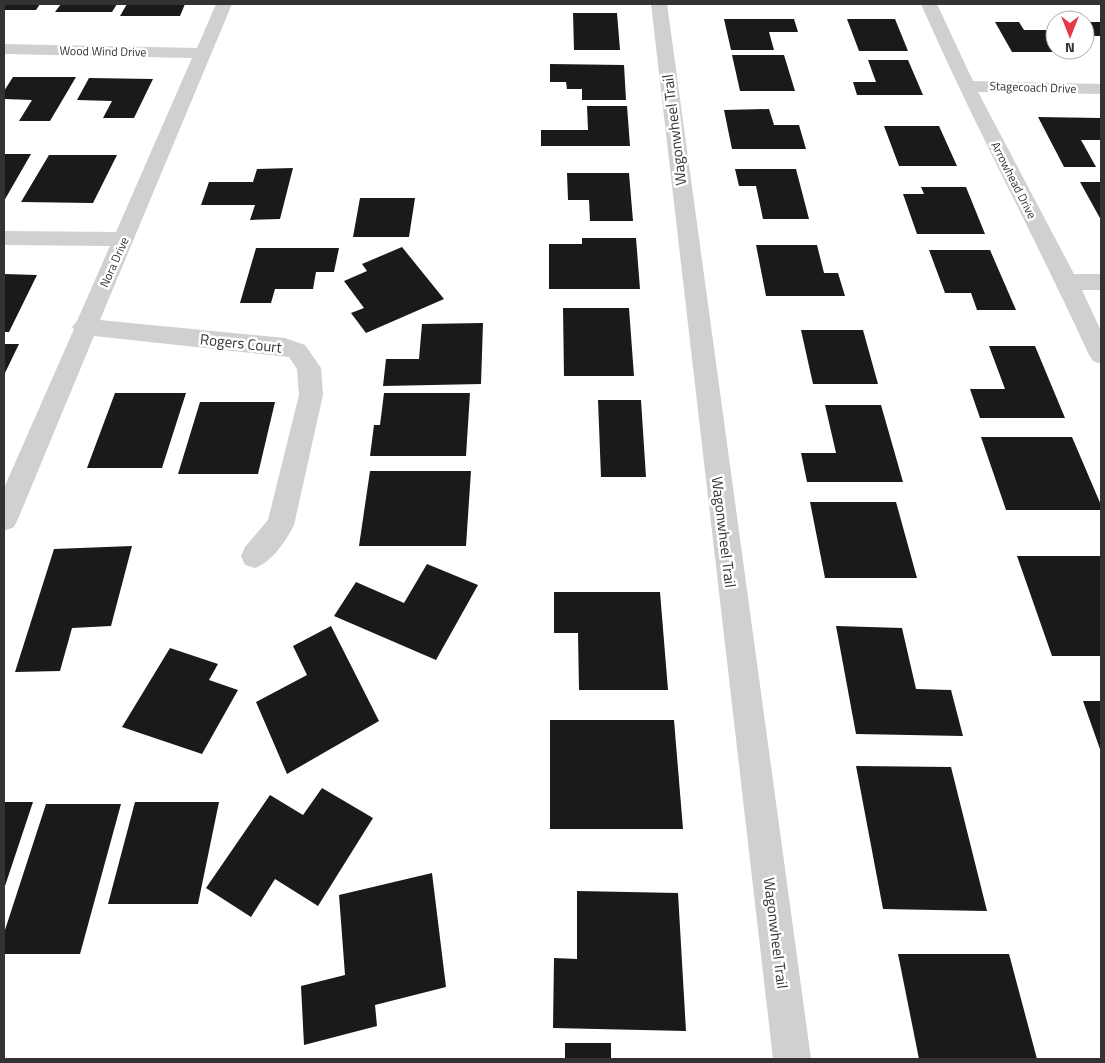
<svg xmlns="http://www.w3.org/2000/svg" width="1105" height="1063" viewBox="0 0 1105 1063" font-family="'Titillium Web',sans-serif">
<style>
.building{fill:#1a1a1a}
.lines{fill:none;stroke-linecap:round;stroke-linejoin:round}
.minor{fill:#d0d0d0;fill-rule:evenodd}
.labels{text-anchor:middle;dominant-baseline:central;stroke-width:5;stroke-linejoin:round;paint-order:stroke}
.far-street-label{font-size:12px;fill:#333;stroke:#fff}
.street-label{font-size:15px;fill:#333;stroke:#fff}
</style>
<rect width="100%" height="100%" fill="#fff"/>
<!-- building -->
<path class="building" d="M4,4H40L36,10H4Z
M61,4H117L112,12H55Z
M127,4H185L180,16H120Z
M573,13H617L620,50H574Z
M724,19H794L798,32H769L774,50H731Z
M847,19H895L908,51H859Z
M995,22H1019L1024,30H1055V50H1073L1074,52H1012Z
M1085,22H1101V36H1094Z
M732,55H784L795,91H740Z
M868,60H908L923,95H857L853,82H876Z
M550,64L624,65L626,100H582V89H567L566,82H550Z
M13,77H76L50,121H19L32,100L4,99V91Z
M89,78L153,79L134,118H103L112,101L77,100Z
M587,106H627L630,146H541V130H588Z
M769,109L774,125H799L806,149H732L724,110Z
M1038,117L1101,118V140H1081L1096,167H1064Z
M884,126H939L957,166H899Z
M4,154H31L4,201Z
M49,155H117L93,203L21,202Z
M293,168L280,219L250,220L255,205H201L209,182H253L257,169Z
M735,169H796L809,219H763L756,186H739Z
M567,173H629L633,221H590L589,200H568Z
M1080,182H1101V220Z
M921,187H966L985,234H917L903,194H924Z
M360,198H415L409,237H353Z
M582,238H636L640,289H549V244H582Z
M756,245H817L824,273H838L845,296H766Z
M402,247L444,299L366,333L351,313L364,308L344,281L367,271L362,264Z
M256,248H339L334,272H316L313,289H275L271,303H240Z
M929,250H990L1016,310H977L971,293H945Z
M4,274L37,275L9,332H4Z
M563,308H629L634,376H564Z
M483,323L481,384L383,386L386,359H419L422,324Z
M801,330H863L878,384H813Z
M4,344H19L4,375Z
M989,346H1035L1065,418H980L970,389H1005Z
M115,393H186L162,468H87Z
M384,393H470L466,456H370L374,425H380Z
M598,400H641L646,477H601Z
M200,402H275L258,474H178Z
M825,405H881L903,482H807L801,453H836Z
M981,437H1072L1101,505V510H1006Z
M370,471H471L466,546H359Z
M810,502H896L917,578H825Z
M132,546L111,626L72,628L60,671L15,672L54,549Z
M1017,556H1101V656H1052Z
M427,564L478,585L436,660L334,616L356,582L404,603Z
M554,592H660L668,690H579L578,633H554Z
M331,626L379,721L287,774L256,702L307,675L293,646Z
M836,626L902,628L916,689L951,690L963,736L856,734Z
M170,648L218,664L209,680L238,690L202,754L122,727Z
M1083,701H1101V752Z
M550,720H674L683,829H550Z
M856,766L951,767L987,911L883,909Z
M322,788L373,818L318,906L275,879L251,917L206,888L270,795L303,815Z
M4,802H33L4,889Z
M135,802H219L198,904H108Z
M46,804H121L80,954H4V933Z
M432,873L446,987L375,1005L377,1026L304,1045L301,986L345,975L339,895Z
M577,891L678,893L686,1031L553,1028L554,958L577,959Z
M898,954H1009L1037,1059H919Z
M565,1043H611V1059H565Z"/>
<g class="lines">
<!-- minor -->
<path class="minor" d="M216,4H232L100,320L285,338L305,345L317,362L321,368L323,395L294,525C286,541 272,562 255,568L245,565L241,556L245,547L268,520L299,395L297,369L289,357L94,336L18,519L14,527L4,531V488L74,329L72,327L77,321L110,246L4,245V231L116,232L192,58L4,54V44L197,48Z
M651,4H667L811,1059H773Z
M921,4H937L973,81L1101,84V94L978,92L1074,274H1101V290H1082L1101,331V364L1093,361L1089,355C1035,237 973,123 921,4Z"/>
</g>
<g class="labels">
<!-- far-street labels -->
<g class="far-street-label">
<text transform="translate(103 51) rotate(1)">Wood Wind Drive</text>
<text transform="translate(1033 87) rotate(2)">Stagecoach Drive</text>
<text transform="translate(1014 180) rotate(63)">Arrowhead Drive</text>
<text transform="translate(114 262) rotate(-66)">Nora Drive</text>
</g>
<!-- street labels -->
<g class="street-label">
<text transform="translate(674 130) rotate(-97)">Wagonwheel Trail</text>
<text transform="translate(241 343) rotate(6)">Rogers Court</text>
<text transform="translate(724 532) rotate(83)">Wagonwheel Trail</text>
<text transform="translate(776 933) rotate(83)">Wagonwheel Trail</text>
</g>
</g>
<!-- border -->
<rect width="1105" height="1063" fill="none" stroke="#333333" stroke-width="10"/>
<!-- north arrow -->
<g transform="translate(1070 35) rotate(180)"><circle r="24" fill="#ffffff" stroke="#adadad"/>
<path d="M0-4L9 19L0 12L-9 19Z" fill="#e63946"/>
<text y="-8" font-size="14" font-weight="bold" text-anchor="middle" fill="#333333">N</text>
</g>
</svg>
